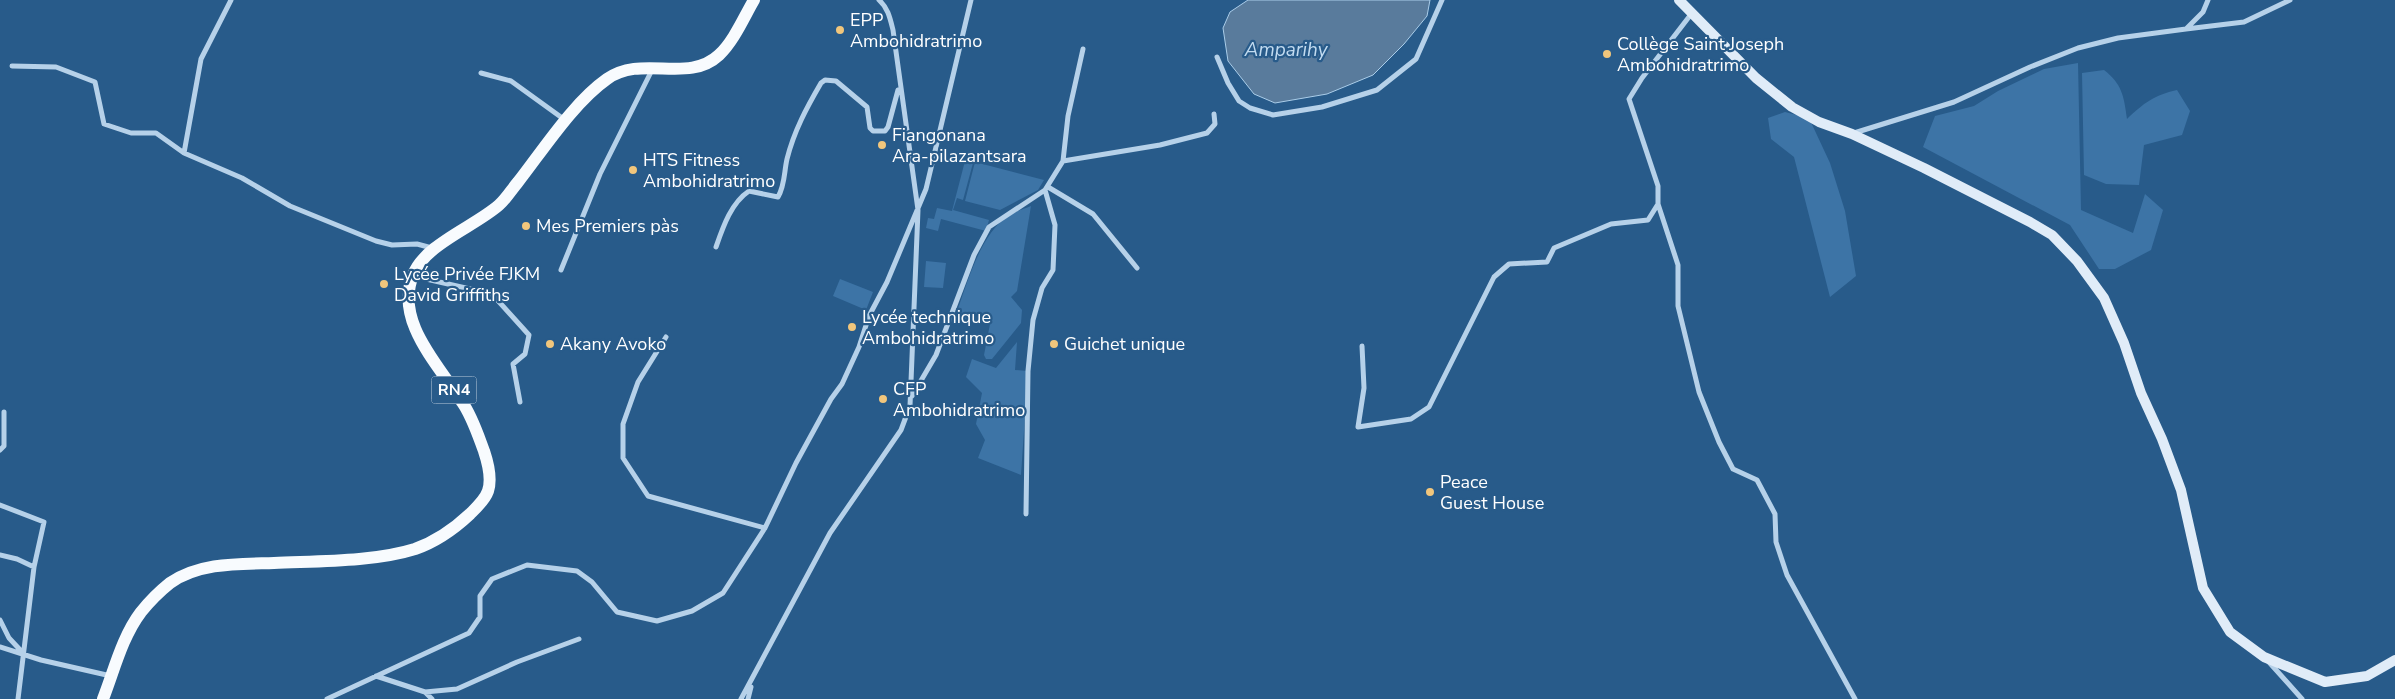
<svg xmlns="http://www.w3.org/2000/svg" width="2395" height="699" viewBox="0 0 2395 699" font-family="'Nunito Sans',sans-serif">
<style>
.green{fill:#3d74a6}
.water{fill:#597b9c;stroke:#aacde9}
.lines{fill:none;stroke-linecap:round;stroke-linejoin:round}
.street{stroke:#b6d1e9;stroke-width:5}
.secondary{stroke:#e0ecf8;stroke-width:10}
.primary{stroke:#f8fbfe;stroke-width:12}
.poi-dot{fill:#f1c67c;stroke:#285b8a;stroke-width:2}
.labels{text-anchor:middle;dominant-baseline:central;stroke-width:4.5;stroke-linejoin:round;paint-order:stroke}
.shield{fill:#285b8a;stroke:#becedc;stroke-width:1}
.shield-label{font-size:16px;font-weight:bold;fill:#fff}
.poi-label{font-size:18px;fill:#fff;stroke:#285b8a;text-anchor:start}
.water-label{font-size:19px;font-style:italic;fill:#c2dbf0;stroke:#285b8a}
</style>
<rect width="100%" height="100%" fill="#285b8a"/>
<!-- green -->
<path class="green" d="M2078,63L2081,210L2133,233L2145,194L2163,210L2151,250L2115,269H2099L2070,225L1923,147L1935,116L1974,106L1998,91L2044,69Z
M2104,70C2122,84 2124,96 2127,119C2144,103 2154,95 2177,90L2190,111L2182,135L2144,145L2139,185L2106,184L2084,175L2082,73Z
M1785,112L1809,118L1830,163L1845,211L1856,276L1830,297L1794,157L1771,139L1768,118Z
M965,161L973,163L963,200L957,198L953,210L989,220L986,231L941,219L938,231L926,228L928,218L934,219L937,208L952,211Z
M975,162L1044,180L1038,190L1000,210L965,201Z
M1031,206L1017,291L1011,297L1022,310L1021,323L992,359H986L984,355L990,324L955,317C967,285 979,235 1009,215C1016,211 1024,209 1031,206Z
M926,261L946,263L943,288L924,287Z
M840,279L873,292L866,310L833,296Z
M1017,342L1015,370L1028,371L1021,475L978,458L985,440L976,424L982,393L966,377L972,359L996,368Z"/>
<!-- water -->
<path class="water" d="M1248,0H1430L1427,16L1404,44L1373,75L1327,94L1275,103L1254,94L1228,61L1223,28L1230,12Z"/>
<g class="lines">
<!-- street -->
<path class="street" d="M1692,13L1642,78L1629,99L1658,186V204L1678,265V306L1699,392L1719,442L1733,469L1757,480L1775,514L1776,542L1787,575L1855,699
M2186,29L2244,22L2290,0
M1217,57L1228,83L1239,101L1250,108L1273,115L1322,107L1377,90L1416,59L1442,0
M12,66L56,67L95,82L104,124L131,133H156L184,153L242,178L290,206L376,241L392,245L417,244L432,248
M481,73L511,81L565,120
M1854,133L1954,102L2030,67L2078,48L2118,38L2186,29L2203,12L2208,0
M184,153L201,59L231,0
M1063,161L1160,145L1207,133L1215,124L1214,114
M1048,187L1093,214L1137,268
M716,247C723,227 731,203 749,191L778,197C785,185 784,172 787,159C794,131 807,107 821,83L825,80L836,81L867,107L870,128L873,131H885L888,127L898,90
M561,270L600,174L652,70
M413,276L492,294L529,335L525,354L513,364L520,402
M666,337L638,382L623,424V458L648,496L765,528
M1362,346L1364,388L1358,427L1411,419L1429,407L1494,277L1509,264L1547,262L1554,248L1611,224L1648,220L1658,204
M912,396L936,355L974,255L989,227L1045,190L1063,161L1068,116L1083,49
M0,450L4,446V412
M0,505L44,522L34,567L18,699
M1026,514L1028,371L1033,320L1042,288L1053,270L1055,225L1045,190
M0,555L17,559L34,567
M0,620L9,638L24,654
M0,647L41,660L111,676
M2268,661L2302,699
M376,676L425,692L457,689L517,662L579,639
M425,692L432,699
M327,699L469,633L480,617V596L492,579L527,565L577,571L592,582L617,612L657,621L692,611L723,593L765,528L796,463L831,399L842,384L859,347L869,316L887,282L926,189L971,0
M741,699L830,533L901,430L910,406L918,210L893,30C890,18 888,8 879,0
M748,699L751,687"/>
<!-- secondary -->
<path class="secondary" d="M1679,0L1756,78L1792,107L1819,122L1852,134L1924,168L2030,222L2052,235L2077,261L2104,298L2124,343L2141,393L2162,439L2181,490L2203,588L2230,632L2264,657L2325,682L2367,676L2395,660"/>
<!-- primary -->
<path class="primary" d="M103,699C114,671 122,637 141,612C149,602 160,591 170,583C200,562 240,564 274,563C316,561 374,562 415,549C435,542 454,529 470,514C476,508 485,500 488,491C492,479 488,463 484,451C478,435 472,416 462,402C440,366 394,322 413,275C425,244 474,227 499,205C506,199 512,189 518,182C543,150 574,102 607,79C642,54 688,84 719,55C734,41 744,17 754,0"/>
</g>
<!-- markers -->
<g class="poi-dot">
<circle cx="840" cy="30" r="5"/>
<circle cx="1607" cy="54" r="5"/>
<circle cx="882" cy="145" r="5"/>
<circle cx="633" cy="170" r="5"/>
<circle cx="526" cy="226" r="5"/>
<circle cx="384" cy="284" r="5"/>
<circle cx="852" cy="327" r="5"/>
<circle cx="550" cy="344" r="5"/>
<circle cx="1054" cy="344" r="5"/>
<circle cx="883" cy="399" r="5"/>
<circle cx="1430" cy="492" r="5"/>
</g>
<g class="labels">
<!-- shield labels -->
<rect class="shield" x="431.5" y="376.5" width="45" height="27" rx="4"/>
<g class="shield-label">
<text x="454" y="390">RN4</text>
</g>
<!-- poi labels -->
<g class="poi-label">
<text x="850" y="20">EPP<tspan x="850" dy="21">Ambohidratrimo</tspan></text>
<text x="1617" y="44">Collège Saint Joseph<tspan x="1617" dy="21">Ambohidratrimo</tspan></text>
<text x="892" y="135">Fiangonana<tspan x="892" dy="21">Ara-pilazantsara</tspan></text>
<text x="643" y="160">HTS Fitness<tspan x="643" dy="21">Ambohidratrimo</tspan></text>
<text x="536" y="226">Mes Premiers pàs</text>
<text x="394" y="274">Lycée Privée FJKM<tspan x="394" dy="21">David Griffiths</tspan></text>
<text x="862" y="317">Lycée technique<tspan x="862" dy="21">Ambohidratrimo</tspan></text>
<text x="560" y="344">Akany Avoko</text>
<text x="1064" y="344">Guichet unique</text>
<text x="893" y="389">CFP<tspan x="893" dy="21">Ambohidratrimo</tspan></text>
<text x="1440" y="482">Peace<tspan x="1440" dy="21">Guest House</tspan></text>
</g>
<!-- water labels -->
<g class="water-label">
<text x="1286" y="50">Amparihy</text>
</g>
</g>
</svg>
